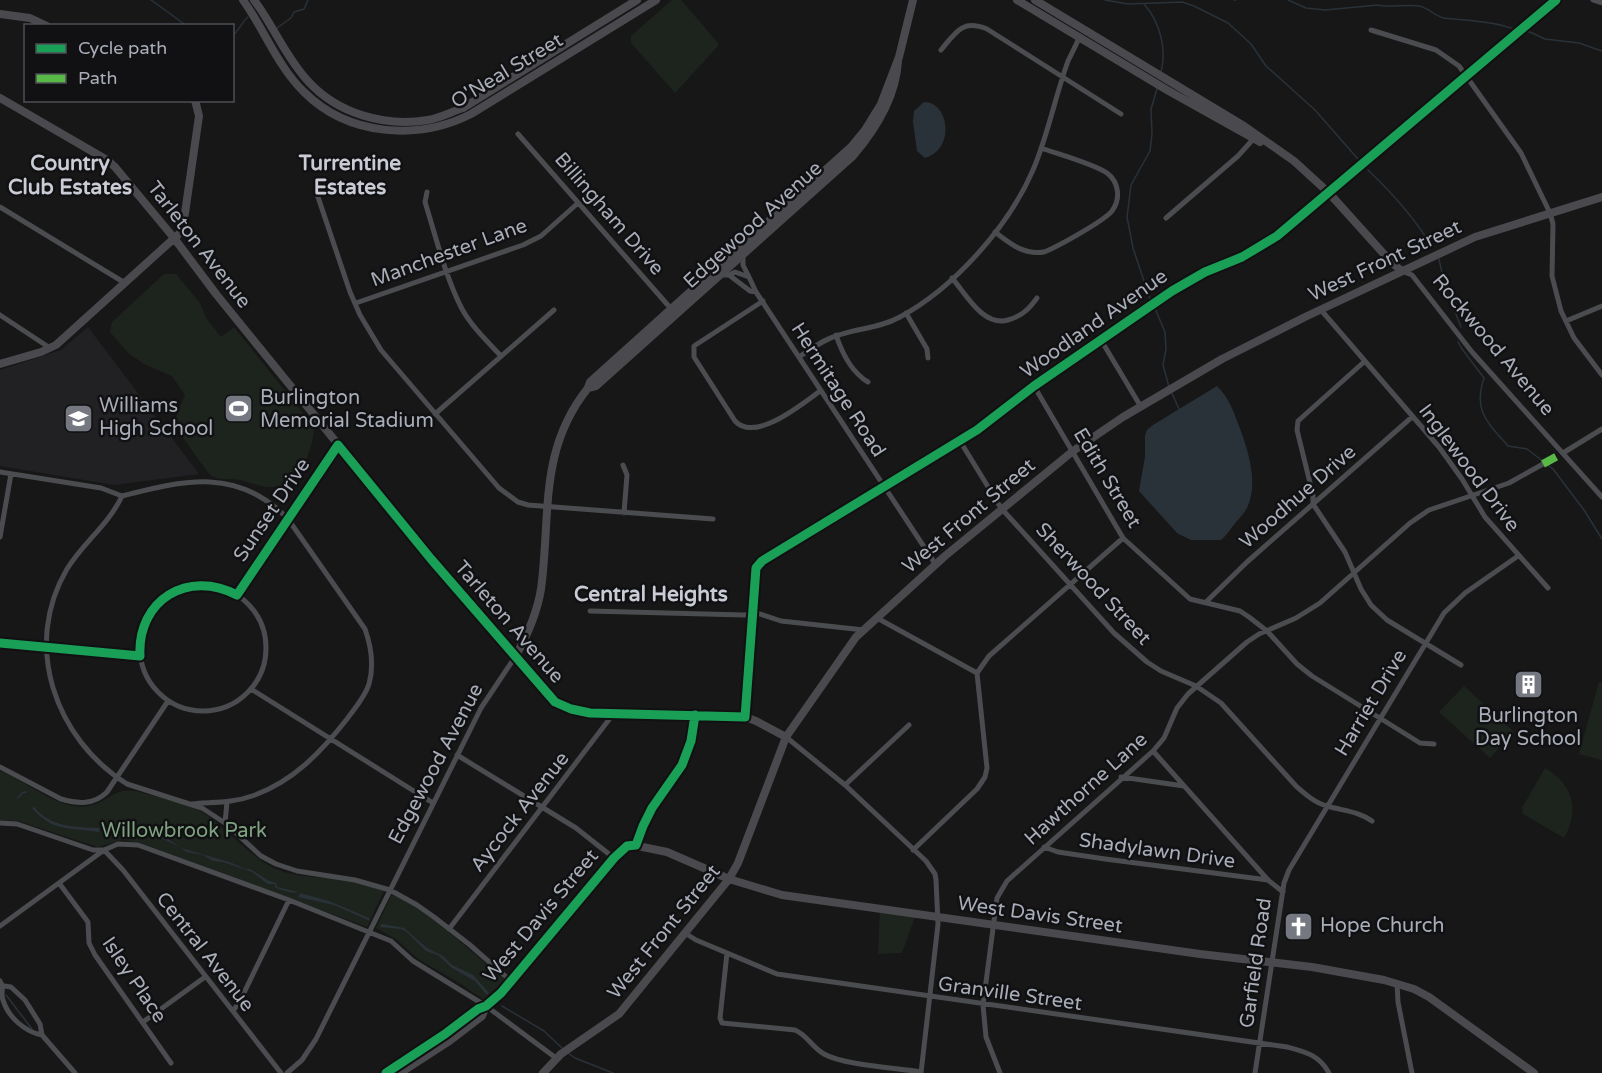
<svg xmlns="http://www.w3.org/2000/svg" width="1602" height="1073" viewBox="0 0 1602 1073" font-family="'Varela Round',sans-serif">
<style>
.built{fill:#212123}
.green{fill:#1d241e}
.water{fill:#2a3239}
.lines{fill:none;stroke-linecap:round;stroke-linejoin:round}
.stream{stroke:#2a3239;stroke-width:1.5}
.street{stroke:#4b4c50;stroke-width:5}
.secondary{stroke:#4a4a4e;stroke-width:8}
.quiet{stroke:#58b947;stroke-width:8;stroke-dasharray:15 8;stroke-linecap:butt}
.cycleway-casing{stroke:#111113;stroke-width:13}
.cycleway{stroke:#1a9f57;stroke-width:9}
.labels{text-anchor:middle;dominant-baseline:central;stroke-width:5;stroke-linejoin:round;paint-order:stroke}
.street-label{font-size:20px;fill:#a8adb8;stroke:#111113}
.poi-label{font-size:20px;fill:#a8adb8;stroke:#111113;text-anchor:start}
.park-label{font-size:20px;fill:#7fa381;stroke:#111113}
.neighbourhood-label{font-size:21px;font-weight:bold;fill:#c9ccd4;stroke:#111113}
</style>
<rect width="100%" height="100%" fill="#171717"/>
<!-- built -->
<path class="built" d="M88,327L199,474L114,485L0,466V370L61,350Z"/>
<!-- green -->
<path class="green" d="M672,0H681L718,43V46L675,93L631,43V36Z
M164,274H176L200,303L206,318L221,337L234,327L314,427C313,452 298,490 267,487C258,486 249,482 240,480C232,478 220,481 212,476C206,472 180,432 173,424L185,395L172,376L144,364L128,353L110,332L112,322Z
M1599,682L1602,683V760L1579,754Z
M1464,686L1514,732L1490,758L1439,712Z
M1545,768C1573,784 1580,810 1564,838L1523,814L1522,808Z
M0,771C26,781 59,811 88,806C112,802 113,784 143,793C164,799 190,803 208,816C230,832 255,862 281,871C304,879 330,876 354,881C364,883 374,888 384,891L367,927L141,843L122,840L98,847L18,821L0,820Z
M392,894L416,904L505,980L484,1000L461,984L418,959L397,940L376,928Z
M880,909L916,914L902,953L878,954Z"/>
<!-- water -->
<path class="water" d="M924,102C950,102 955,150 925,158L917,151L913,122L914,111Z
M1217,386C1229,398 1233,410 1239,426C1248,450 1259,483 1247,508C1243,515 1237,520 1233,526C1229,531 1226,536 1221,540H1191L1177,533L1139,491L1145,457V436L1147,430L1153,425Z
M34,807C50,827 74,827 99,828V832C70,827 54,833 32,808Z
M114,823L143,834L154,833L165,837L180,847L152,834L141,837L114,826L102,832V829Z
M181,848L232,863L245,869H250L269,881L276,883L277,887L298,892C293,894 281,890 275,887V884H268L252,872L223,862L213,861L203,855L187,852Z
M300,893L329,901L369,918L370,921L334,905L298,897Z
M382,924L404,928L427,948L443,956L452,965L473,975L489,993L487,995L475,981L452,968L438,955L426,951L407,932L401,929L380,927Z"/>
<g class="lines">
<!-- stream -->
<path class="stream" d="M151,0L187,26
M1105,0L1128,4L1182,2L1194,6L1228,23L1251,44L1266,66L1315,110L1358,159
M1234,0H1236
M1288,0L1306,8L1325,10L1378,5C1387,8 1407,4 1419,6C1429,8 1435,16 1444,18C1469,21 1493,21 1517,30
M1144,4C1160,22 1167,49 1161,72
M277,28L291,18L294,12L304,9L308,0
M1522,31L1530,32L1545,39L1579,43L1602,51
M232,36C241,29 241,22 248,17
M1368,170C1392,193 1415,218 1432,247
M1439,259L1445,287L1461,327
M1151,302L1133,248L1127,217L1131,185L1150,151L1152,134L1151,109L1157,89
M1154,306L1165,332L1166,349L1163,365L1169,387
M1458,342L1462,349L1484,378C1473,411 1487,422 1508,446L1527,449L1553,469L1584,510L1602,539
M1171,391L1179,409
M18,798L22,793L26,792
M6,995L32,1029
M502,1006L544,1031L562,1048
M568,1053L575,1058L613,1073"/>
<!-- street -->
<path class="street" d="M1593,0L1602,3
M1371,30L1436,50L1459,66L1521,153L1550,213L1553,224L1552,276L1561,311L1574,338L1602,375
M941,50C956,32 962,19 987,29L1121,114
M518,134L673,311
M427,192L425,202C436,237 445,276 462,309C472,327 487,341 501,356
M317,194L350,292L360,315L381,350L499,488L518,502L528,505L713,519
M0,207L125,283
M1166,218L1238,156L1256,136
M995,232C1011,244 1023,255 1044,252C1057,247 1104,221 1112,211C1121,199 1119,182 1107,173C1094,164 1058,154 1041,148
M743,256V265L749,277
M1402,271L1412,275L1472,352L1602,497
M720,275H729L735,272L749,277L756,292L936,565
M729,275L750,291L756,292
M952,278C966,294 983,327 1008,320C1022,316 1029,309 1037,298
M763,301L694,346V357L735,421C755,443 802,404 820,391
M356,303L523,245L541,236L578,203
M1321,310L1439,447L1462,479L1485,517L1548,588
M906,313L927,349L928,358
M0,315L50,348
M1566,321L1602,306
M836,335C842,353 851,372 868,382
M1101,340L1141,407
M799,357C811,349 824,339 839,335C860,328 880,328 900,317C954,288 1009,226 1033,170C1048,135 1055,97 1068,61C1072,53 1076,45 1080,36
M1365,361L1298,421L1297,430L1313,495V504L1345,552L1361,589L1371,605L1387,620L1461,665
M1034,386L1123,538L1190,599L1240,611L1249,617L1267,631L1297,664L1312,676L1420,743L1434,744
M435,414L554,310
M960,441L1001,508L1114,633L1147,662L1161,671L1196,686L1221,703L1296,786C1305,794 1315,803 1327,806C1344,811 1358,811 1372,821
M1563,453L1602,429
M623,465L627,475L624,513
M0,472L101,488L122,496
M0,537L11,474
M140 648a63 63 0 1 1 126 0a63 63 0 1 1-126 0Z
M237,595L338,445
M1206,602L1247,562L1412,417
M590,611L744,615L757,613L781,621L864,630
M877,618L977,673
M0,643L140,656
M251,689L433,803
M745,717L756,568L762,561L977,430L1034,386L1172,291L1205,272L1242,257L1277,236L1556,0
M786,737L845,785L926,861L935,874L936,880L938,924L921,1073
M1153,751L1268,880L1283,892
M457,755L576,828L614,858
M0,767L61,799C78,804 94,805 107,792L168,701
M1121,777L1184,786
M845,785L909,725
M192,804C213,802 233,803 252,796C293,782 321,752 347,719C355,708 365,697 369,684C374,666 371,646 365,629L288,519C238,467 185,480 122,496C109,524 83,543 67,569C22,645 55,739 127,784L202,808L225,823L261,856L276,864L297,871L355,880L390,890L417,905L434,917L470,945L512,982
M0,823L17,824L93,850H104L118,844L138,845L289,900L391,941L413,961L486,1006L556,1058
M225,823L227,802
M636,845L643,826L652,808L682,765L691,741L695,715
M1044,847L1058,852L1105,859L1268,880
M913,850L977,789L985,777L987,768L977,673L989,656L1123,538
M59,883L88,922L89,943L95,955L171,1063
M0,926L104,850L123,870L281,1073
M449,929L614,713
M685,933L696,940L777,974L1287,1047C1306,1052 1319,1055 1329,1073
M727,953L720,1018L722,1023L795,1030C807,1035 813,1048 824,1054C843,1065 897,1068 921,1072
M0,981C5,988 0,992 3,1000C8,1017 25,1032 42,1035
M1397,983L1398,1002L1412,1073
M4,986L11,987L25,1000L40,1024L42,1035L75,1073
M233,1011L240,1001L289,900
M143,1022L205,977
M287,1073L302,1060L316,1039L481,708L515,657
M1000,1073L986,1037L983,1005L997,898L1007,881L1153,751L1164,738L1177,708L1188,694L1247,642L1259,634L1296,618L1320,603L1410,523L1429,510L1509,483L1543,464
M1255,1073L1284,883L1289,870L1444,613L1465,593L1518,556"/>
<!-- secondary -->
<path class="secondary" d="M243,0C264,29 278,67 304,92C348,136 418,141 471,114L656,0
M254,0C273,25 285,56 307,80C337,114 385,127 428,120C440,118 451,112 463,108L637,0
M1017,0L1167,90L1260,142
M1035,0L1244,126L1294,161L1329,193L1392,263L1402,271
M0,14L30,18L47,26
M0,98L107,160L115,167L174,238L216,294L431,559L555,702L571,709L590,713L745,717L756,721L786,737
M0,364L41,352L56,345L180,233L185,213L199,116L195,100
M588,388L596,386L853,156C876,129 896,97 898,61
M515,657C527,636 537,614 541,589C551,516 538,450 588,388L590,382L851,147L865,130L881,104L899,57L913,0
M386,1073L445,1034L478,1009L486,1006L501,993L614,858L627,846L633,845L667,852L729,879L782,895L1200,954L1312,967L1384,980L1414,989L1429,997L1534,1073
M400,1073L448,1042L482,1016L486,1006
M543,1073L561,1054L619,1014L729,879L738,863L786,737L856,637L945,556L1073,451L1123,417L1222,359L1305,317L1475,237L1602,197"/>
<!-- quiet -->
<path class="quiet" d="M1543,464L1563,453"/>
<defs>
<path id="cycleway" d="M0,643L140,656C137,600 188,569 237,595L338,445L431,559L555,702L571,709L590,713L745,717L756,568L762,561L977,430L1034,386L1172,291L1205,272L1242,257L1277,236L1556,0
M386,1073L445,1034L478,1009L486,1006L501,993L614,858L627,846L636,845L643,826L652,808L682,765L691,741L695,715"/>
</defs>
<!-- cycleway casing -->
<use href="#cycleway" class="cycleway-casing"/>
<!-- cycleway -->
<use href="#cycleway" class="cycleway"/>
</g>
<!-- icons -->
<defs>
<symbol id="stadium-square" viewBox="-11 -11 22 22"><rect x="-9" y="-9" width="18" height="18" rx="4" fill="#757880" stroke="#111113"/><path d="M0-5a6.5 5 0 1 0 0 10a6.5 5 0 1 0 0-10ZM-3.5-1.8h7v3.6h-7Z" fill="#fff"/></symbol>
<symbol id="school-square" viewBox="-11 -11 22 22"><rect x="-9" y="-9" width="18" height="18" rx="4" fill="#757880" stroke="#111113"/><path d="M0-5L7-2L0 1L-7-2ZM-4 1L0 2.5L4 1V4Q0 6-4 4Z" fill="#fff"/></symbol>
<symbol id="building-square" viewBox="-11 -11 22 22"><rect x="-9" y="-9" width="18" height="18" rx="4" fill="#757880" stroke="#111113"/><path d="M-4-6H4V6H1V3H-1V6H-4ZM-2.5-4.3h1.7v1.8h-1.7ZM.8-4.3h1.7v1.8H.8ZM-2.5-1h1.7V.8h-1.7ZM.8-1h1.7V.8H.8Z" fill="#fff"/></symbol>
<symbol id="church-square" viewBox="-11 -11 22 22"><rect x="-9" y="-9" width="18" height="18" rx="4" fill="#757880" stroke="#111113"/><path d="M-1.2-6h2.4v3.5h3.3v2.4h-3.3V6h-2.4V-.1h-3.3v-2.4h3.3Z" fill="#fff"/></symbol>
</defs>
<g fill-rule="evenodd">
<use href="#stadium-square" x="222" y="392" width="33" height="33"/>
<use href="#school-square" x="62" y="402" width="33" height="33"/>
<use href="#building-square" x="1512" y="668" width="33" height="33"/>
<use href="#church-square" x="1282" y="910" width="33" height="33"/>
</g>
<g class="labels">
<!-- street labels -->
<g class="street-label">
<text transform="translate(507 71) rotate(-31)">O'Neal Street</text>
<text transform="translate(609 214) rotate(49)">Billingham Drive</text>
<text transform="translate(753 225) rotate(-42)">Edgewood Avenue</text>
<text transform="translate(199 245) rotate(52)">Tarleton Avenue</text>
<text transform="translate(449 253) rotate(-20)">Manchester Lane</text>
<text transform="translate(1385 261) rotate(-25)">West Front Street</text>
<text transform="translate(1094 324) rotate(-35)">Woodland Avenue</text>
<text transform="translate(1493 345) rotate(50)">Rockwood Avenue</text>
<text transform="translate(838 390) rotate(57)">Hermitage Road</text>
<text transform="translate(1469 468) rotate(53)">Inglewood Drive</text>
<text transform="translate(1107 478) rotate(59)">Edith Street</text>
<text transform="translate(1298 497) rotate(-41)">Woodhue Drive</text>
<text transform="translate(272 510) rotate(-56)">Sunset Drive</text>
<text transform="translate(969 516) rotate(-40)">West Front Street</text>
<text transform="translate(1093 584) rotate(47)">Sherwood Street</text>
<text transform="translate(509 622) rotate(49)">Tarleton Avenue</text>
<text transform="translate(1371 703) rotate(-59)">Harriet Drive</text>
<text transform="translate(436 764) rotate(-62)">Edgewood Avenue</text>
<text transform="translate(1086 789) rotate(-42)">Hawthorne Lane</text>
<text transform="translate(520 812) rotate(-52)">Aycock Avenue</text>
<text transform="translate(1157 851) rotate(8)">Shadylawn Drive</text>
<text transform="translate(1040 915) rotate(8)">West Davis Street</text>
<text transform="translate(541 916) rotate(-50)">West Davis Street</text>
<text transform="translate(664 932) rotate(-51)">West Front Street</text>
<text transform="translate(205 952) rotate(52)">Central Avenue</text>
<text transform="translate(1256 963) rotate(-82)">Garfield Road</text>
<text transform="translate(134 980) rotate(56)">Isley Place</text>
<text transform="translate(1010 994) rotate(8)">Granville Street</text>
</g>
<!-- poi labels -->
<g class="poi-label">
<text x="260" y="398">Burlington<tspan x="260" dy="23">Memorial Stadium</tspan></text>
<text x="99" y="406">Williams<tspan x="99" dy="23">High School</tspan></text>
<text x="1528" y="716" text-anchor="middle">Burlington<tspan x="1528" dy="23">Day School</tspan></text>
<text x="1320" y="926">Hope Church</text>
</g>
<!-- park labels -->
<g class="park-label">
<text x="184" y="831">Willowbrook Park</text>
</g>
<!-- neighbourhood labels -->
<g class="neighbourhood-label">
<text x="70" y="163">Country<tspan x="70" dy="24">Club Estates</tspan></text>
<text x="350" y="163">Turrentine<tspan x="350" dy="24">Estates</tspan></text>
<text x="651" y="594">Central Heights</text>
</g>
</g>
<!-- legend -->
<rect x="24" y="24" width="210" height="78" fill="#111113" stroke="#4d4f55" stroke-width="1.5"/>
<rect x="36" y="44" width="30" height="9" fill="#1a9f57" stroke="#4d4f55" stroke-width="1.5"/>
<text x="78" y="54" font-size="18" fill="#a8adb8">Cycle path</text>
<rect x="36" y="74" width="30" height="9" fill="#58b947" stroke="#4d4f55" stroke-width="1.5"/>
<text x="78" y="84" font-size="18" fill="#a8adb8">Path</text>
</svg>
